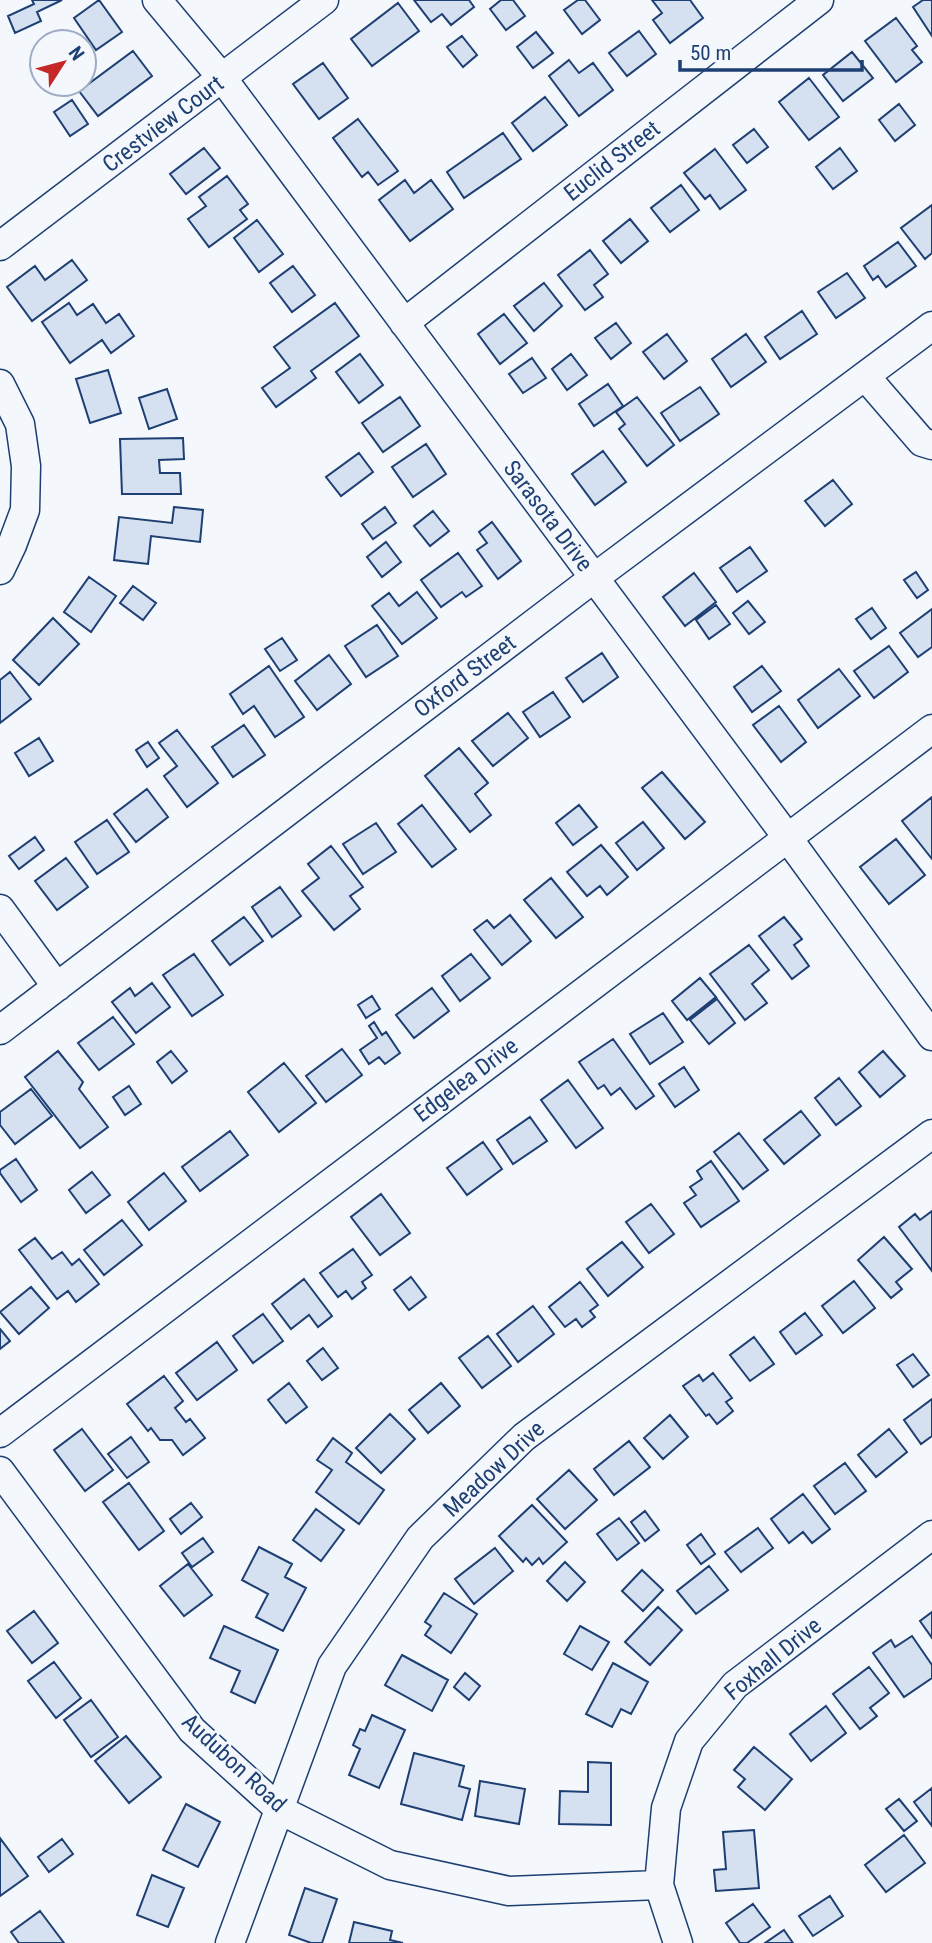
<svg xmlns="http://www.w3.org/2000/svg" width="932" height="1943" viewBox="0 0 932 1943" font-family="'Roboto Condensed',sans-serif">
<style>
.building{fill:#d5e0f0;stroke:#1d3f73;stroke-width:2}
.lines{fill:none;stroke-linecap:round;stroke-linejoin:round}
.minor-casing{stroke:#1d3f73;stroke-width:31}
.minor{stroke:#f4f7fb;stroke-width:28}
.labels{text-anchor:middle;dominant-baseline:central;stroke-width:5;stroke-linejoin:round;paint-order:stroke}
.street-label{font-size:23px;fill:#1d3f73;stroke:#f4f7fb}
</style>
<rect width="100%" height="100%" fill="#f4f7fb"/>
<!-- building -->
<path class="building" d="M32,0H62L37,12L41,21L15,33L8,16L34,4Z
M99,0L122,32L96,50L74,18Z
M414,0H469L474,7L451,25L442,14L431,22Z
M501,0H513L525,16L506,30L490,9Z
M578,0H585L600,20L582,34L564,10Z
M652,0H690L703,18L670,43L653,20L662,13Z
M923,0H932V36L913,7Z
M398,3L419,31L372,66L351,39Z
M896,18L917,46L912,50L922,62L896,82L865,41Z
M639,31L656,54L627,76L609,53Z
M536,32L553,53L533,68L517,47Z
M462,36L477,55L463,67L447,47Z
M133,51L152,76L98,116L79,91Z
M852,52L873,78L843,101L823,75Z
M569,60L579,73L593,63L613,90L579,116L549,76Z
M323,63L348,98L319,119L293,84Z
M809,78L839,117L809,140L779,102Z
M545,97L567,125L533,151L512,123Z
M72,100L88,124L70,136L54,112Z
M899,104L915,125L895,141L879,120Z
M358,119L398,171L378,185L368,172L362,177L333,138Z
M754,129L768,147L747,163L733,145Z
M503,133L521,159L464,198L447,172Z
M204,148L220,168L186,194L170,174Z
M840,148L857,171L833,189L816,167Z
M715,149L746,190L720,209L710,195L705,199L684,173Z
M227,176L248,204L240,210L247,219L209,247L188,219L206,206L199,197Z
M405,180L414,193L431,180L453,209L410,241L379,200Z
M681,185L699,210L670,232L651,208Z
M932,205V253L925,259L901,228Z
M630,219L648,241L621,263L603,241Z
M257,220L283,254L259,272L234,238Z
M898,242L916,266L886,287L878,276L873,280L864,266Z
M590,250L608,274L594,285L603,297L585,310L558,275Z
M72,260L87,280L32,321L7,287L35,266L45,280Z
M293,266L315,295L292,312L270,283Z
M847,273L865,298L836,318L818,292Z
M544,283L562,306L534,331L514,306Z
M69,303L77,315L93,304L106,323L119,314L134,336L111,353L102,340L70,363L42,322Z
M335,303L359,336L311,371L316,378L276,407L262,388L290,368L274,347Z
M802,311L817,334L780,359L765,337Z
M504,314L527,343L500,364L478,334Z
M616,323L631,343L611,359L595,338Z
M667,334L687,361L664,379L643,352Z
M746,334L766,362L731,387L712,359Z
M360,354L383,385L359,403L336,372Z
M571,354L587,375L567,390L552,369Z
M532,358L546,378L523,393L509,374Z
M108,370L121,413L90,423L76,379Z
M608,384L623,406L594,426L579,404Z
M700,387L719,414L680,441L661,413Z
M167,389L177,419L149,429L139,398Z
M400,397L420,426L383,452L362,423Z
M637,397L674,445L647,466L619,429L625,424L616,412Z
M183,438L184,459L159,460L160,473H180L181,494H122L120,439Z
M426,444L446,474L413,497L392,467Z
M603,451L626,482L595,505L572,474Z
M359,453L373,472L341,496L326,477Z
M833,480L852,504L825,526L805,501Z
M174,507L203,510L200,542L151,536L148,564L114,560L119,517L172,523Z
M385,507L396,523L373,539L362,524Z
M433,511L449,531L430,546L414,526Z
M492,522L521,561L498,579L477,550L487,543L479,532Z
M386,542L401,562L382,577L367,557Z
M750,547L767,571L737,592L720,568Z
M458,553L482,586L466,597L462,592L441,607L421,580Z
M916,572L928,590L917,598L904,580Z
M694,573L716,602L685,626L663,597Z
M89,577L116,596L91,632L64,612Z
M133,586L156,603L143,620L120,603Z
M417,592L437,618L402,644L372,606L389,593L399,606Z
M748,601L765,622L749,634L733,613Z
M716,605L730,624L709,639L696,620Z
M872,608L886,628L871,639L856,619Z
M932,609V647L918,657L900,633Z
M53,618L79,644L39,685L13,660Z
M377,625L398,656L366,677L345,646Z
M282,638L297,660L280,671L265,649Z
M889,646L908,672L874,698L854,671Z
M602,653L618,677L583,702L566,678Z
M329,655L351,684L317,710L295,681Z
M269,666L304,717L275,737L254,706L243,714L230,694Z
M762,666L781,691L752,712L734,687Z
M839,669L860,696L818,728L798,700Z
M10,672L31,699L0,723V680Z
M553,692L570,717L540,737L523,712Z
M779,706L806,742L781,762L753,725Z
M508,713L528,738L493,766L472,741Z
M244,725L265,755L233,777L212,747Z
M177,730L218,783L187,807L164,776L177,766L159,743Z
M39,738L53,761L29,776L15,753Z
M148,742L159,758L147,767L136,750Z
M459,748L488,783L475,794L491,815L470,832L425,776Z
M662,772L705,822L685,839L642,788Z
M147,789L168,817L136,842L114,814Z
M932,797V859L902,821Z
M422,805L456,849L432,867L398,824Z
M579,805L597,827L573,845L556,823Z
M107,820L129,852L97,874L75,842Z
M643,822L664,848L637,870L616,843Z
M376,823L396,852L363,874L343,844Z
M35,837L44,850L19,869L9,856Z
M896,839L925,875L889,904L860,867Z
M601,845L628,877L607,895L600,886L587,896L567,872Z
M331,846L363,887L350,896L360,909L334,930L302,891L319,878L308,864Z
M66,858L88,887L57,910L35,881Z
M551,878L583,917L556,938L524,900Z
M280,887L301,916L272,937L252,907Z
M510,915L531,941L502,965L474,930L487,920L494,928Z
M244,917L263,941L230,965L212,941Z
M784,917L802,939L794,945L809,966L792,979L759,936Z
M749,945L769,970L752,984L767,1003L745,1020L710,974Z
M194,954L223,995L192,1016L163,975Z
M471,954L490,978L460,1001L442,976Z
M700,978L716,997L687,1020L672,1001Z
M152,983L170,1007L136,1033L112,1002L130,988L135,996Z
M432,988L449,1011L414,1038L396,1015Z
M372,996L380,1009L366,1018L358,1005Z
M717,999L735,1023L709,1044L690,1020Z
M663,1013L683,1042L650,1064L630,1034Z
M113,1017L134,1044L99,1070L78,1043Z
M374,1022L382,1035L386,1032L400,1053L385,1064L379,1057L369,1064L360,1050L377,1038L369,1026Z
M613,1039L654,1096L636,1109L620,1088L611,1095L604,1085L598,1089L579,1062Z
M342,1049L362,1075L326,1102L306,1076Z
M58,1051L83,1082L79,1089L108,1127L80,1148L25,1077Z
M171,1051L187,1071L172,1083L157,1062Z
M883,1051L905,1076L880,1097L859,1072Z
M284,1063L316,1103L279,1132L248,1092Z
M684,1067L699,1090L675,1107L659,1084Z
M839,1078L861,1106L836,1125L815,1098Z
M568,1080L603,1128L576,1148L541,1100Z
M129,1086L141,1104L125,1115L113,1097Z
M31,1089L52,1116L15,1144L0,1125V1112Z
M801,1111L820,1135L784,1164L764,1140Z
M530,1117L547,1141L513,1164L497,1140Z
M230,1131L248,1155L200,1191L182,1167Z
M739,1133L768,1170L743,1189L714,1152Z
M483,1142L502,1169L467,1195L447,1168Z
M16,1159L37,1190L21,1202L0,1173V1170Z
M711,1161L739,1201L701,1227L684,1203L696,1195L690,1187L702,1179L697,1171Z
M92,1172L110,1195L86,1213L69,1190Z
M164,1173L186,1201L149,1230L128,1202Z
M381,1194L410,1233L380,1255L351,1217Z
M651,1204L674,1234L649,1253L626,1222Z
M932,1211V1271L899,1227L915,1214L920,1220Z
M122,1220L142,1245L104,1275L84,1250Z
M884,1237L912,1269L896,1282L902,1289L891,1298L858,1260Z
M35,1238L52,1259L62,1252L72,1265L79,1259L99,1284L76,1302L68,1291L57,1299L19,1250Z
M622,1242L643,1267L608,1296L587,1269Z
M353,1249L372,1275L362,1282L366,1288L352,1299L346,1291L338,1297L320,1273Z
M411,1277L426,1297L409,1310L394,1290Z
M304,1279L332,1316L318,1327L309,1315L291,1329L272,1304Z
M854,1281L875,1308L843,1333L822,1306Z
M580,1282L598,1305L590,1311L595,1317L582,1327L576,1319L565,1327L549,1307Z
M31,1287L49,1308L19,1334L0,1312Z
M533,1306L554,1334L518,1362L497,1334Z
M805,1313L822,1335L796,1354L780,1332Z
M263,1314L283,1341L253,1363L233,1336Z
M0,1329L10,1341L0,1349Z
M488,1336L511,1366L482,1388L459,1358Z
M754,1337L774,1364L750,1381L730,1355Z
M217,1342L237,1370L197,1400L176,1373Z
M323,1348L338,1368L322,1380L307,1361Z
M913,1354L929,1375L913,1387L897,1365Z
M713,1373L732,1398L726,1402L733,1411L717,1424L709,1414L706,1416L683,1386L699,1375L703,1381Z
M164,1376L183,1401L175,1408L186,1422L190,1419L205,1438L183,1455L172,1440H160L151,1428L148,1431L127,1404Z
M289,1383L307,1407L286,1423L268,1400Z
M441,1383L460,1406L428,1433L409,1410Z
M932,1399V1436L921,1444L904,1420Z
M390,1414L415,1439L381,1473L356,1448Z
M670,1415L688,1437L663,1459L644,1438Z
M82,1429L113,1470L85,1491L54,1450Z
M889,1429L907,1452L876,1477L858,1455Z
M131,1437L149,1462L127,1478L108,1454Z
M333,1438L352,1453L346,1462L384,1490L359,1524L316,1492L332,1470L317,1460Z
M629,1441L650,1467L614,1495L594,1469Z
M845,1463L866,1491L835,1514L814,1486Z
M569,1470L597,1500L565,1529L537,1499Z
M129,1483L164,1531L139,1550L103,1502Z
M803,1494L830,1529L812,1543L803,1532L789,1543L771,1519Z
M191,1503L202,1517L181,1534L170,1519Z
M532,1505L567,1542L543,1564L539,1558L532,1565L526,1558L523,1562L499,1536Z
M316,1509L344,1530L321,1561L293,1540Z
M645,1511L659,1530L645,1541L631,1522Z
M619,1518L639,1543L617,1560L597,1534Z
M758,1528L773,1548L741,1572L725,1552Z
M701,1534L715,1554L701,1564L687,1545Z
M203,1538L213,1552L192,1567L182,1553Z
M259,1547L292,1564L285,1577L306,1588L283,1631L256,1617L268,1594L242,1580Z
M495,1548L513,1571L474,1604L455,1579Z
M565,1562L585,1582L567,1601L547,1581Z
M188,1564L212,1595L184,1616L160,1586Z
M709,1566L728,1590L696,1614L677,1591Z
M642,1570L663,1590L643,1611L622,1591Z
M444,1593L477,1614L451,1653L425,1635L431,1626L425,1622Z
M658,1607L682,1630L650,1665L625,1642Z
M34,1611L58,1643L32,1663L7,1631Z
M932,1612V1638L920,1621Z
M224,1626L278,1650L255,1703L231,1692L240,1671L210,1658Z
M580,1626L609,1642L592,1670L564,1654Z
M912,1636L932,1665V1678L904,1697L873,1653L891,1640L895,1647Z
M402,1655L448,1680L432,1711L385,1685Z
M54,1662L81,1698L56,1718L28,1681Z
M613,1663L648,1682L631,1714L621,1709L612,1727L586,1714Z
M869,1667L889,1693L870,1708L877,1716L860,1729L833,1694Z
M465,1673L480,1686L469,1700L454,1687Z
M91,1700L118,1737L91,1757L64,1720Z
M826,1706L846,1733L811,1761L790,1734Z
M372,1715L405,1730L379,1788L349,1775L360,1749L353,1745L360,1729L365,1731Z
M126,1736L161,1777L129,1803L95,1761Z
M754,1747L792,1779L765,1810L738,1787L745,1779L734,1770Z
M414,1753L464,1766L459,1786L470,1789L462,1820L401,1804Z
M588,1762L611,1763V1825L559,1824L560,1791L588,1792Z
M480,1781L525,1789L519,1824L475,1816Z
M932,1788V1826L914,1802Z
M899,1799L917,1821L904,1831L886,1809Z
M186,1804L220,1822L198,1867L163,1850Z
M754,1830L759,1888L716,1891L714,1870L726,1869L723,1832Z
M904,1835L925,1863L886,1892L865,1865Z
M0,1838L28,1876L0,1896Z
M62,1839L73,1854L49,1872L38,1857Z
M152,1875L184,1888L168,1927L137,1915Z
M305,1888L337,1899L322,1943H311L289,1935Z
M830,1896L843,1916L813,1936L799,1916Z
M753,1904L770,1927L747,1943H740L726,1923Z
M40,1911L64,1943H19L11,1932Z
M354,1922L392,1931L390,1940L403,1943H349Z
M784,1930L793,1943H765Z"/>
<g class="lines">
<defs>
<path id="minor" d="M157,0L223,79L787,837L932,1036
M0,246L324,0
M404,323L819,0
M865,376L922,442L932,445
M0,384L20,424L26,466L25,510L12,545L0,570
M0,909L57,987
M0,1030L594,578L932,326
M0,1433L932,729
M0,1471L192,1730L280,1810L390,1865L509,1891L659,1885
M230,1943L332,1666L420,1538L524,1437L932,1134
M678,1943L659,1885L666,1808L689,1741L735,1685L932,1535"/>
</defs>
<!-- minor casing -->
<use href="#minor" class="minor-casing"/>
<!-- minor -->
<use href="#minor" class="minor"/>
</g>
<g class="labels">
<!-- street labels -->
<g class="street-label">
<text transform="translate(163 124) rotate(-37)">Crestview Court</text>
<text transform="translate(612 161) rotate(-38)">Euclid Street</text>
<text transform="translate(548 516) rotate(53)">Sarasota Drive</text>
<text transform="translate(465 676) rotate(-37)">Oxford Street</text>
<text transform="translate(466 1080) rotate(-37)">Edgelea Drive</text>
<text transform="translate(494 1469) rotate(-43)">Meadow Drive</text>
<text transform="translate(773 1659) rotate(-39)">Foxhall Drive</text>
<text transform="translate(234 1763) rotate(43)">Audubon Road</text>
</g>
</g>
<!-- north arrow -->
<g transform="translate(63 63) rotate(54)"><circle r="33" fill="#f4f7fb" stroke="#9eadc5" stroke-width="2"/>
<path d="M0-5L12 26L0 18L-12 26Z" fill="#c62828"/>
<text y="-10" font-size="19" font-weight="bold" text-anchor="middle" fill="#1d3f73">N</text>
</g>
<!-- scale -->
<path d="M680 60v10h182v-10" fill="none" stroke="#1d3f73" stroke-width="3.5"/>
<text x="690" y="60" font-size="21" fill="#1d3f73" stroke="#f4f7fb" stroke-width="5" paint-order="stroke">50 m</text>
</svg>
